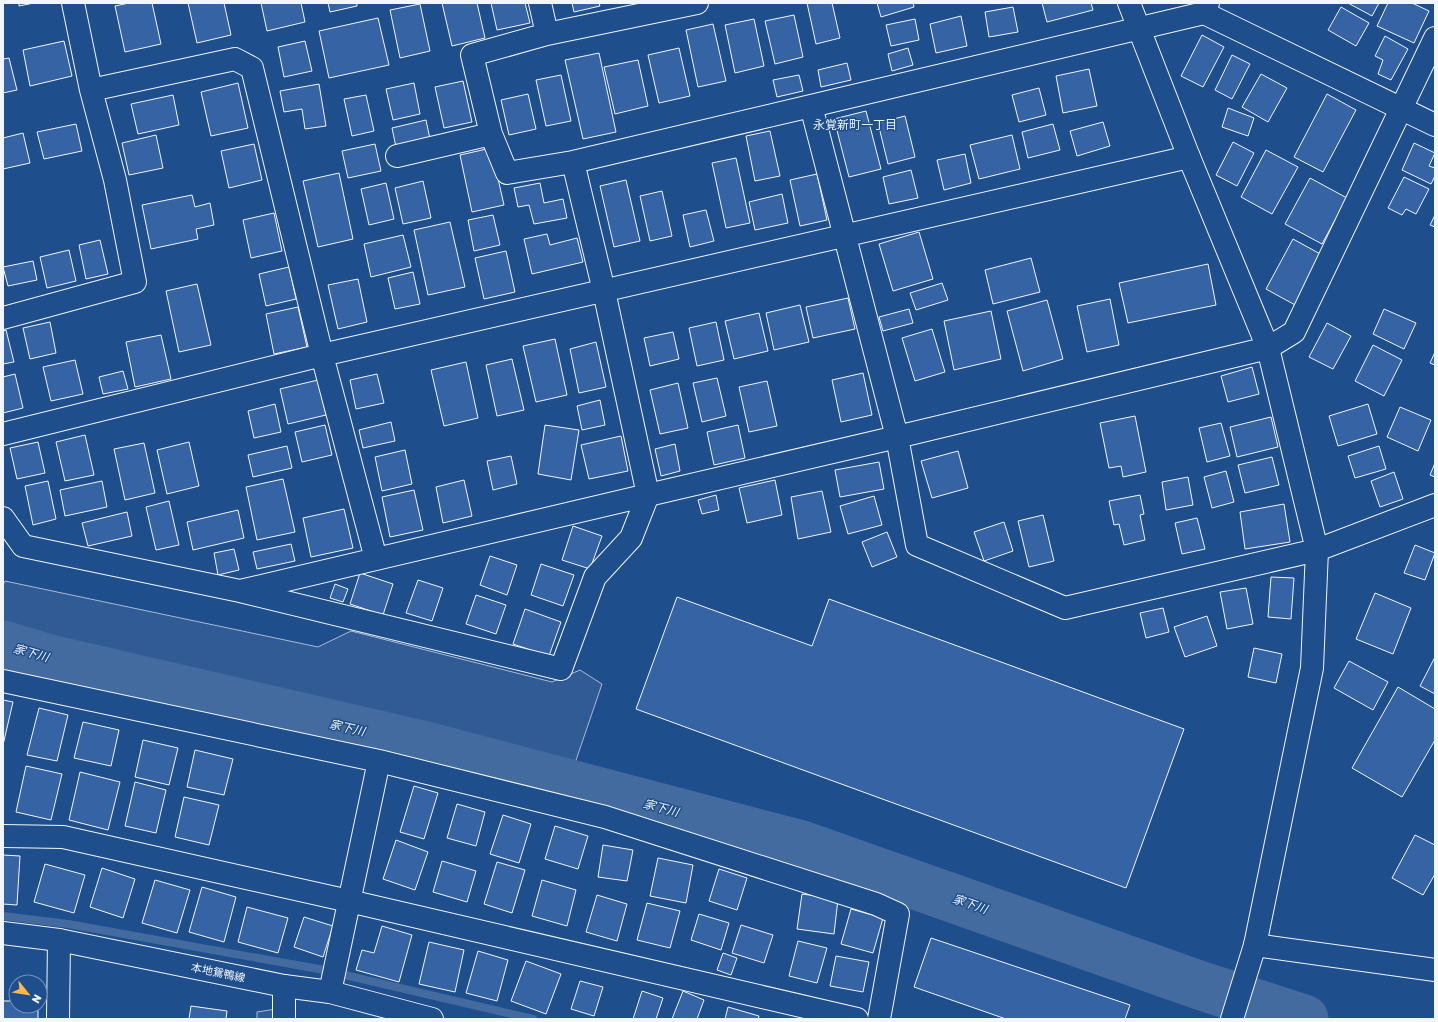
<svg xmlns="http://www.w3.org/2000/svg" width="1438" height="1022" viewBox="0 0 1438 1022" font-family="Rubik,'Noto Sans JP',sans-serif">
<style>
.built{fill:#305b95;stroke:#a8bbd7}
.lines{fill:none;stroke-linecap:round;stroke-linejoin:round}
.stream{stroke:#446ba0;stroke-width:8}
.river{stroke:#446ba0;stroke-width:49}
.building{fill:#3563a3;stroke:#f2f6ff}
.minor-casing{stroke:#f2f6ff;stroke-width:24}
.tertiary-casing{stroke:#f2f6ff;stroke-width:24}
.secondary-casing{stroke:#f2f6ff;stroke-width:24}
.minor{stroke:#1f4e8c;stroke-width:22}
.tertiary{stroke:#1f4e8c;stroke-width:22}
.secondary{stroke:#1f4e8c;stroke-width:22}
.power{stroke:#ffb74d;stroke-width:1;stroke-dasharray:14 3 2 3;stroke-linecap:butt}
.labels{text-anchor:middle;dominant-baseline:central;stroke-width:3;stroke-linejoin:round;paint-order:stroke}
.street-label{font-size:11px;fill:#f2f6ff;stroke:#1f4e8c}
.neighbourhood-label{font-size:12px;fill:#f2f6ff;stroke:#1f4e8c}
.water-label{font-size:12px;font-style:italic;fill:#f2f6ff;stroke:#1f4e8c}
</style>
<rect width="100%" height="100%" fill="#1f4e8c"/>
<!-- built -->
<path class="built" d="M5,581L318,647L351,631L552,682L580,670L602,684L573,769L3,635V585Z
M276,1009V1019H257V1012Z"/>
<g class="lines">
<!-- stream -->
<path class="stream" d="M3,916L68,924L319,969L533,1019"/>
<!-- river -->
<path class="river" d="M3,645L46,658L418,744L802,845L1199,985L1304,1019"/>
</g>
<!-- building -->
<path class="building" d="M19,3H34L19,6Z
M129,3H152L161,44L125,52L115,6Z
M188,3H224L231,35L197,43Z
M261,3H301L305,22L267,31Z
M328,3H357V6L330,12Z
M442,3H477L485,38L452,46Z
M491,3H525L530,23L497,30Z
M572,3H599L600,6L574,12Z
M807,3H832L840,38L816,44Z
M877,3H913L914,7L881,17Z
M1042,3H1091L1093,10L1047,22Z
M1348,3H1379L1372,16Z
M1388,3H1412L1429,11L1414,43L1377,26Z
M420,4L430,51L400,58L390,10Z
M1013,7L1018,32L989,37L985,12Z
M1341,7L1369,23L1356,46L1328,30Z
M794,15L803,57L775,64L765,21Z
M961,16L967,46L936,53L930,24Z
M378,18L389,65L329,78L319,31Z
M754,19L764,66L735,73L725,25Z
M915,19L919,40L891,46L886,25Z
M713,24L726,81L698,87L686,30Z
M1202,35L1224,47L1203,87L1181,76Z
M1385,36L1408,49L1391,80L1378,74L1383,60L1375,56Z
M64,41L72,76L30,86L23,50Z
M305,41L312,71L284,77L278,47Z
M679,48L690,96L659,103L648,55Z
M908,48L913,65L892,71L888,54Z
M599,53L616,132L583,139L565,60Z
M1232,55L1250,64L1232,99L1215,90Z
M9,58L17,90L3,93V59Z
M638,60L648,106L615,114L604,67Z
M847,63L851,80L821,87L818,70Z
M1089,69L1097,106L1063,113L1056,76Z
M1261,74L1287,88L1268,122L1242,107Z
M561,75L571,121L546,126L536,80Z
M799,75L803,91L777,97L773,80Z
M463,81L472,122L444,128L435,87Z
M238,83L248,128L211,136L201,92Z
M414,83L420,114L393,120L386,89Z
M319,84L326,126L305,129L302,109L284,112L280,91Z
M1039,88L1046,115L1019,122L1012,95Z
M528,94L536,129L509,135L501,100Z
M1327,94L1356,110L1323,172L1294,157Z
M173,95L179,125L138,134L131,104Z
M366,95L374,131L352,136L344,99Z
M1228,108L1254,118L1248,136L1222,127Z
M866,111L881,169L849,177L834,119Z
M905,116L915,157L888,164L878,123Z
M426,120L430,139L396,147L392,128Z
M1103,122L1110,146L1077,156L1070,131Z
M76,124L82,151L44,159L37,132Z
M1053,124L1060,150L1028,158L1022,132Z
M770,131L780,176L755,181L746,136Z
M23,133L30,163L3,169V138Z
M156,135L163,168L129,175L122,143Z
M1012,135L1020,169L979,179L970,145Z
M1233,142L1254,153L1237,186L1216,175Z
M1414,143L1435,153L1429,166L1435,168V176L1431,184L1402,170Z
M254,144L262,180L229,188L221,151Z
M375,144L381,171L348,178L342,151Z
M491,148L504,205L472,212L460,155Z
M1266,150L1298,167L1272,214L1241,197Z
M965,154L971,183L944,190L937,160Z
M736,158L750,223L726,228L712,163Z
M911,170L918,198L889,204L883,177Z
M339,173L353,239L318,247L303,181Z
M817,174L827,220L800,226L790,180Z
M1404,177L1429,189L1416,214L1406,209L1402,215L1388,208Z
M1310,178L1347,198L1322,244L1285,224Z
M626,180L640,241L614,247L600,186Z
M423,181L431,218L403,224L395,188Z
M386,183L394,219L369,225L361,189Z
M540,183L544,203L563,199L567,218L534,224L529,205L518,207L514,188Z
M662,191L672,236L650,241L640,196Z
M782,194L788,223L755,230L749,202Z
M192,195L195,207L210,203L214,225L196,229L198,239L151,249L142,205Z
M706,210L714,241L690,247L683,215Z
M274,213L282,251L251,258L243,220Z
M493,215L500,245L474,251L468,220Z
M1435,215V227L1430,225Z
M450,222L465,287L428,295L414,230Z
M919,232L933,279L893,291L879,244Z
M547,234L550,245L577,238L583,262L532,274L524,239Z
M403,235L411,267L371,277L364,244Z
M1293,239L1324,256L1297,306L1266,289Z
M100,240L108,274L86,279L79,245Z
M69,250L76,281L47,288L40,257Z
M506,251L515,292L484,299L475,258Z
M1031,258L1040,292L993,304L985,270Z
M33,261L37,280L8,286L3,267Z
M1208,264L1216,305L1128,323L1119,283Z
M289,267L296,299L266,306L259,274Z
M413,272L420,304L395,309L388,278Z
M358,279L367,322L338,329L328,285Z
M942,283L948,300L916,310L910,293Z
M197,284L211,345L179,352L166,291Z
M848,298L855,329L813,338L806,307Z
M1110,299L1119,345L1087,352L1077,306Z
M1047,300L1063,359L1023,371L1007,311Z
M800,305L809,342L774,350L766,313Z
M298,307L307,347L274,354L266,314Z
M909,309L913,323L883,331L879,317Z
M1384,309L1416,323L1404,349L1373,334Z
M991,311L1001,359L954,370L944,321Z
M759,313L768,351L734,359L725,321Z
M50,322L56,353L30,359L23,328Z
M716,322L724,360L697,366L689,328Z
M1327,323L1351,336L1333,369L1309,357Z
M932,329L945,372L915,381L902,338Z
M6,330L14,362L3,364V331Z
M673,332L679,359L650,366L644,338Z
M161,335L171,379L135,387L126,342Z
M555,339L567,395L536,402L523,346Z
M596,342L606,387L579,393L570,349Z
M1373,345L1402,360L1384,396L1355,381Z
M1435,352V365L1430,363Z
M512,359L524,410L497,416L486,365Z
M75,360L83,394L51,401L43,367Z
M466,362L478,418L444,426L431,370Z
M1252,367L1259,394L1228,402L1221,376Z
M123,371L128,389L103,394L99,377Z
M863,373L872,415L841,422L832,380Z
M15,374L23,408L3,413V377Z
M377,374L384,403L356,409L350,380Z
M717,378L726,416L702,422L693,383Z
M318,380L326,415L288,424L280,389Z
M767,381L777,426L749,432L739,387Z
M678,383L688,428L660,434L650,390Z
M600,400L605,425L582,430L577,406Z
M275,404L281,432L254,438L248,411Z
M1368,404L1377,434L1338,446L1329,416Z
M1400,407L1431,420L1418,451L1387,437Z
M1135,416L1146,472L1123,477L1121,466L1109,468L1100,423Z
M1271,417L1278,447L1237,457L1230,427Z
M391,422L395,441L363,448L359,430Z
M1221,423L1230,456L1207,462L1199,428Z
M325,425L332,455L302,462L295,432Z
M545,425L579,430L571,480L538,474Z
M738,425L745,458L714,465L707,432Z
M85,435L94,475L65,481L56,442Z
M621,436L628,471L589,479L581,445Z
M38,442L45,473L17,479L10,448Z
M189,442L199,486L167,494L157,450Z
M144,443L155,493L125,500L114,449Z
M675,444L680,471L661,476L655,449Z
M287,446L292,468L253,477L248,455Z
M1379,446L1386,469L1355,478L1348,456Z
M405,450L412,484L382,491L375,457Z
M958,451L968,488L932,498L921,461Z
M511,456L517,484L493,490L487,461Z
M1272,457L1279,485L1245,493L1238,465Z
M879,462L884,489L840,497L835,470Z
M1435,463V477L1430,475Z
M1226,471L1234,502L1212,508L1204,477Z
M1394,472L1403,499L1380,507L1371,481Z
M1188,477L1193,505L1166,510L1162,482Z
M283,479L295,532L257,540L246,487Z
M464,480L472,516L443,523L436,487Z
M775,480L782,515L747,523L739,488Z
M48,481L56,519L33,525L25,486Z
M102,481L107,507L65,516L60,490Z
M414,490L423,530L390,537L382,497Z
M822,491L831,532L798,539L791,497Z
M716,495L719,510L702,514L698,500Z
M1140,495L1144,514L1140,515L1145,540L1124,545L1119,524L1114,525L1109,501Z
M874,496L882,525L848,534L840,506Z
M169,501L179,545L156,550L146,507Z
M1284,504L1290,542L1245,549L1240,512Z
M344,509L353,548L311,557L303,518Z
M238,510L244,538L193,550L187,522Z
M127,512L132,536L88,546L82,523Z
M1043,515L1054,561L1029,567L1018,521Z
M1197,518L1205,549L1182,554L1175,523Z
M1004,522L1013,551L984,561L974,532Z
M573,526L602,536L590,569L562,560Z
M887,532L897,557L872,567L862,542Z
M291,544L295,561L257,569L253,552Z
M1415,545L1435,553L1425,580L1404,573Z
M234,549L239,570L218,575L214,553Z
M490,556L517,565L507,595L480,585Z
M541,564L574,575L563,606L531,595Z
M360,573L393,584L383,615L350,604Z
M1271,577L1294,578L1291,619L1268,617Z
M418,580L443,588L432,621L406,613Z
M335,584L348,589L343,602L330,598Z
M1246,588L1253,624L1227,629L1220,592Z
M1375,593L1411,608L1393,654L1356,639Z
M476,595L506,605L496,634L466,624Z
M677,597L812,646L829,599L1184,729L1126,888L636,709Z
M1163,608L1169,632L1146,638L1140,613Z
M525,609L561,622L549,656L513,644Z
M1207,616L1217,646L1185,657L1174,627Z
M1254,648L1282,654L1276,683L1248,677Z
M1435,657V694L1420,686Z
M1349,661L1388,682L1373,710L1334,688Z
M1398,687L1435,709V740L1402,797L1352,768Z
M3,700L13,702L3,745Z
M39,708L68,715L57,761L27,755Z
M83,722L119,730L111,766L74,758Z
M143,740L178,748L169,785L135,777Z
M195,750L233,759L224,795L187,787Z
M26,766L62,774L51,820L16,812Z
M80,772L120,782L108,830L69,820Z
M135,782L166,790L156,833L125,826Z
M414,786L438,793L424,839L400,832Z
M184,797L219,805L209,845L175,837Z
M457,804L485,812L476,846L447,838Z
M503,815L531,824L519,863L490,854Z
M555,826L588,836L578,869L545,859Z
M1415,835L1435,845V874L1423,895L1392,878Z
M396,840L428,852L415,890L383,879Z
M603,845L633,850L627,881L598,877Z
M3,855L20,856L17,905L3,904Z
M658,858L693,865L686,903L650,896Z
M442,861L476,871L467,902L433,892Z
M497,862L525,870L512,913L484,904Z
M45,864L85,875L74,913L34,902Z
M102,868L135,879L123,918L90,907Z
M719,869L747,878L737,910L709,901Z
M155,880L190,890L177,933L142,923Z
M542,880L576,890L567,926L532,916Z
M202,887L236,897L224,942L189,932Z
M802,894L838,899L834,934L797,929Z
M597,895L627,904L617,941L586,932Z
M647,903L680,911L670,948L637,940Z
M247,907L288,918L278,953L238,942Z
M851,909L883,918L873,953L841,944Z
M699,914L729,923L721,950L691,940Z
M304,917L333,926L323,957L294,947Z
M741,925L773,935L764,963L732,953Z
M382,926L412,935L399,982L356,970L362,950L374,953Z
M931,938L1130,1005L1125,1019H1006L914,987Z
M798,941L827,948L817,983L789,976Z
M429,942L464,950L455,992L419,984Z
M478,951L508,960L497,1001L466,993Z
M723,953L737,958L731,975L717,970Z
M836,956L869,962L863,992L830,986Z
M526,961L561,974L546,1014L511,1001Z
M580,981L603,987L594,1016L571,1009Z
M642,991L663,998L656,1019H633Z
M683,991L704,1000L697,1019H672Z
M3,1001H16V1006H38V1019H3Z
M191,1006L227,1011L226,1019H189Z
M728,1007L759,1016L758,1019H725Z"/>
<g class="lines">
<defs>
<path id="minor" d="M73,3L91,90L235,59L252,68L322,355L376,559
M540,3L547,34
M697,3L547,34L472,55L491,134L507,173L573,162L811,106
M1208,3L1204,13L1435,125
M1204,13L811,106L897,437L917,545L1065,608L1317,550L1435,505
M397,156L491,134
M3,318L135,282L115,180L91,90
M3,434L322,355L1189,157
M3,518L23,546L240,591L561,669L595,577L631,538L648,495L604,291L573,162
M240,591L648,495L897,437L1268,348L1294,332L1435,38
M3,681L379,761L605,817L876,904L898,914L879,1019
M3,836L63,837L349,901L857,1019
M1255,945L1435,970
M330,992L379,761
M58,1019L59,940
M284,1019V986"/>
<path id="tertiary" d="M1129,3L1189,157L1268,348L1317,550L1312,668L1255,945L1232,1019"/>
<path id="secondary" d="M3,933L59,940L284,986L330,992L432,1019"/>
</defs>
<!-- minor casing -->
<use href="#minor" class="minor-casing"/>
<!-- tertiary casing -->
<use href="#tertiary" class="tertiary-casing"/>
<!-- secondary casing -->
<use href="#secondary" class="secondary-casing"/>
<!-- minor -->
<use href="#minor" class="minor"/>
<!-- tertiary -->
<use href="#tertiary" class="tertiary"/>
<!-- secondary -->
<use href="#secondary" class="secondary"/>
<!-- power -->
<path class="power" d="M1434,1019L1435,1017"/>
</g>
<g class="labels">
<!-- street labels -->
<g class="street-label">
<text transform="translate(218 973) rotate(12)">本地鴛鴨線</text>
</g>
<!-- neighbourhood labels -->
<g class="neighbourhood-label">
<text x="855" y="125">永覚新町一丁目</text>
</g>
<!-- water labels -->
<g class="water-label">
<text transform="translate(31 653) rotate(16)">家下川</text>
<text transform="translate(347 728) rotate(13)">家下川</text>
<text transform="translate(661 808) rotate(15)">家下川</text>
<text transform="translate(970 904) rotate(19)">家下川</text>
</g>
</g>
<!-- border -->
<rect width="1438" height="1022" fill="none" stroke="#f2f6ff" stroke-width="8"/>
<!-- north arrow -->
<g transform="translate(28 994) rotate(120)"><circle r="19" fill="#1f4e8c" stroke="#7391ba"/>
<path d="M0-3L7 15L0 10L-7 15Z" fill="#ffb74d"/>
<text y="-6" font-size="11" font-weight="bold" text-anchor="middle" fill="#f2f6ff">N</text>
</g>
</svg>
